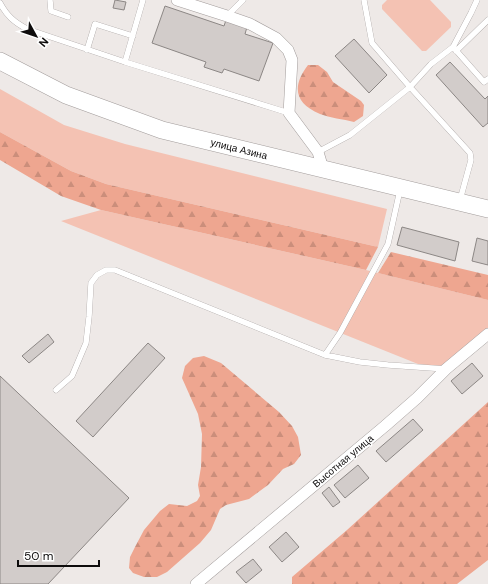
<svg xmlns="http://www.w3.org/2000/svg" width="488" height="584" viewBox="0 0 488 584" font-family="'DM Sans',sans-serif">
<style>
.green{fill:#f4c2b3}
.forest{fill:url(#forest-firs)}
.building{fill:#d2ccca;stroke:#8c8785}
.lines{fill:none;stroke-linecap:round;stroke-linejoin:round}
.service-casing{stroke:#a29c9b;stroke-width:6}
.minor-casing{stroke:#a29c9b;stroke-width:12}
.primary-casing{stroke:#a29c9b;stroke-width:18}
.service{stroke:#fff;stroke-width:5.5}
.minor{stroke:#fff;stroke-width:11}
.primary{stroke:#fff;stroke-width:17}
.labels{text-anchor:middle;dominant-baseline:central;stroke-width:3;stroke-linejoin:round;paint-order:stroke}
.street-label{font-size:10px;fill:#0e0c0c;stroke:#fff}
</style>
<defs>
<pattern id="forest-firs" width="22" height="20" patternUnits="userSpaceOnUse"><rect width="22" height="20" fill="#eea690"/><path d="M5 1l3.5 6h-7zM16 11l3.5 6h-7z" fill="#cb8e7b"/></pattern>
</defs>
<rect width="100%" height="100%" fill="#eee9e7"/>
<!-- green -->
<path class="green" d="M387,0H430L451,22V27L426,51H422L382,9V5Z
M0,89L64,125L125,144L387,209L378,247L106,184L71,171L0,132Z
M101,210L366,270L488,300V334L447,370L418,364L61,221Z"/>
<!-- forest -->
<path class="forest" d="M308,65H318L327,72L333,82L361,101L364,105L363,116L354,122C343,119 330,118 320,114C294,103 292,86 308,65Z
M0,132L71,171L106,184L378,247L366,270L101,210L61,196L0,160Z
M391,252L488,275V300L378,273Z
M204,356L221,363L279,412L292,426L298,437L301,455L294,464L283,469L268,485L249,499L226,505L220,509L211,530L200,543L167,572L157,577H144L133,573L129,568L130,557L135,547L144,530L160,511L169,504L187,506L197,501L200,496L198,485L201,467L202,434L198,414L182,378L185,366L193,358Z
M488,402V560L457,584H292V577L347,530Z"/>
<!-- building -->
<path class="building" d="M115,0L126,2L124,10L113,8Z
M165,6L224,26L226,20L247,27L245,34L273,43L259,81L224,69L222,73L204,67L206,62L152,43Z
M354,39L387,75L369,93L335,56Z
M450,62L485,99L488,96V123L483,127L436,75Z
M402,227L459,242L455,261L397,245Z
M477,238L488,241V265L472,261Z
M48,334L54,342L29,363L22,356Z
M148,343L165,358L93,437L76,421Z
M472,363L483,376L462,394L451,381Z
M0,376L129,498L48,584H0Z
M413,419L423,430L386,462L376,451Z
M358,465L369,478L345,498L334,485Z
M329,487L340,502L333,507L322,493Z
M286,532L299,547L282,562L269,547Z
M253,559L262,570L246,583L236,572Z"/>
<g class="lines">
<defs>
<path id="service" d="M50,0L51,11L68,17
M364,0L372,43L410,87L470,153L471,160L460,200
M0,3C7,16 14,22 27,29L125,62L289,113
M227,16L243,0
M453,47L471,13L477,0
M87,50L95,24L133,36
M456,51L488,20
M125,62L143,0
M318,152L350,135L410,87L431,64L453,47L484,82L488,79
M325,355L340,333L388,244L400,190
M56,390L72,376L86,343L89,317L91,283L97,275L106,270H115L325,355L360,362L388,365L446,369"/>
<path id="minor" d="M177,0L227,16L250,24L276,38L288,50L292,60L289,113L318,152L323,169
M196,584L385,426L417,398L446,369L488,334"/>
<path id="primary" d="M0,61L66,95L162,130L488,209"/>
</defs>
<!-- service casing -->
<use href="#service" class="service-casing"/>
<!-- minor casing -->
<use href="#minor" class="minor-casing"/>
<!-- primary casing -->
<use href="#primary" class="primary-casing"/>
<!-- service -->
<use href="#service" class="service"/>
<!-- minor -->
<use href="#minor" class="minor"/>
<!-- primary -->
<use href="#primary" class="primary"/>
</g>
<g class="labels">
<!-- street labels -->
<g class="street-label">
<text transform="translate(239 149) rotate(14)">улица Азина</text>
<text transform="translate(343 461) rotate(-40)">Высотная улица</text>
</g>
</g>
<!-- north arrow -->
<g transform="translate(36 36) rotate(130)" stroke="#ffffff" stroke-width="3" paint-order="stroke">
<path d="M0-3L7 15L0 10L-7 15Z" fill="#0e0c0c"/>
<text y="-6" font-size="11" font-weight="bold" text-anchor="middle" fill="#0e0c0c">N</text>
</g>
<!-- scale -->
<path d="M18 560v6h81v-6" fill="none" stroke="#0e0c0c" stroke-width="2"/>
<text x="24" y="560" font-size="12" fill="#0e0c0c" stroke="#ffffff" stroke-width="3" paint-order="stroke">50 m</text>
</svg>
